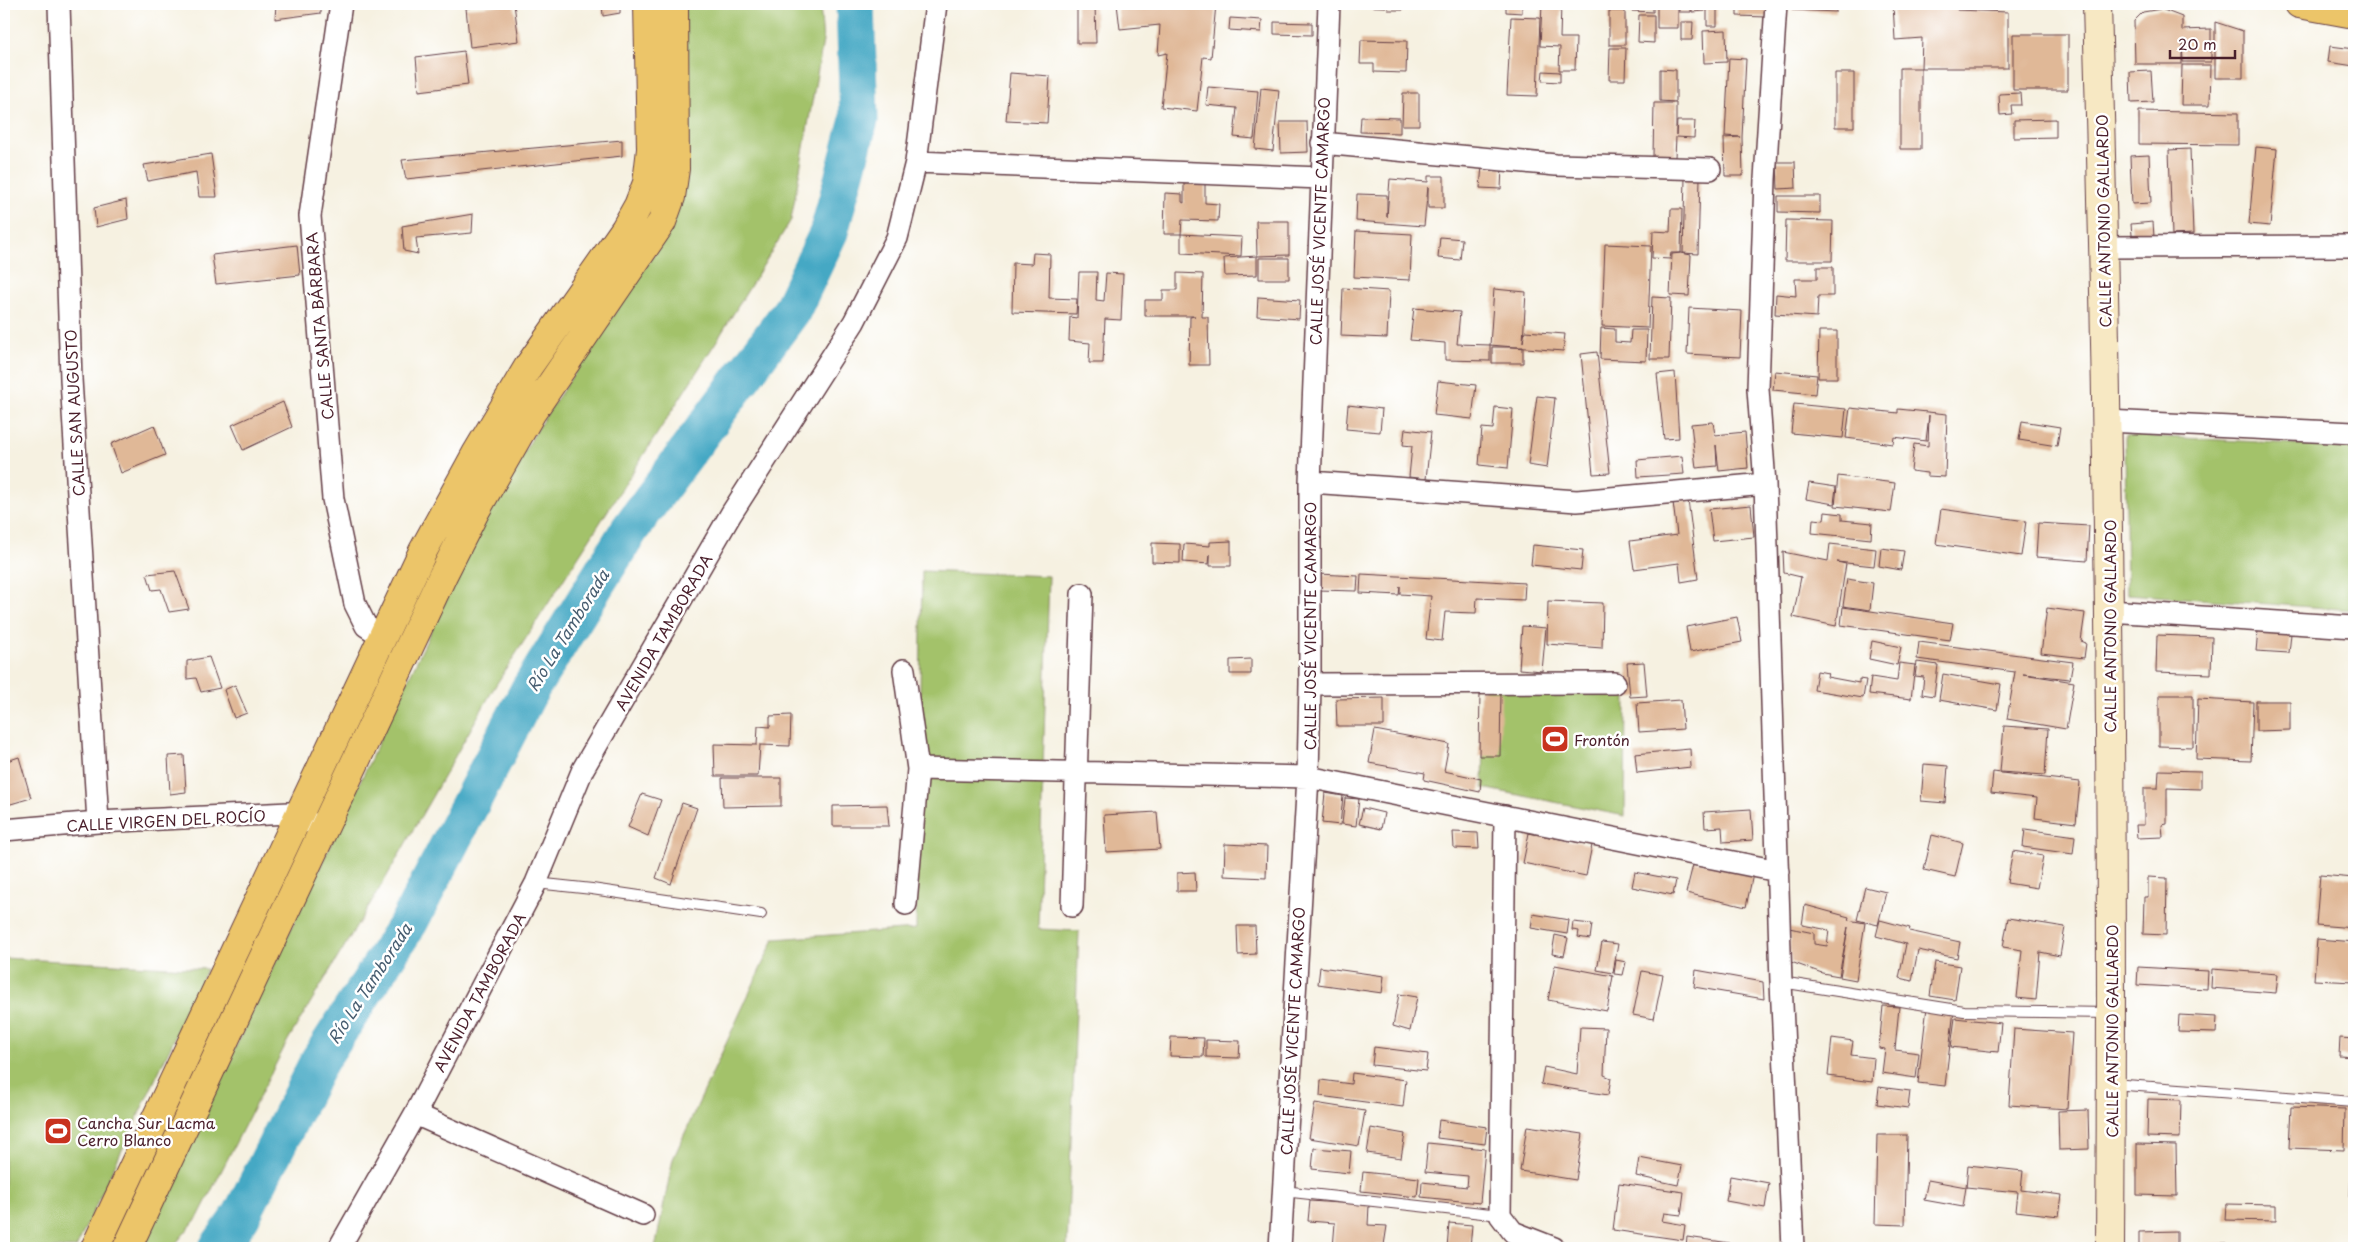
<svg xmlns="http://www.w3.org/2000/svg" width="2358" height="1252" viewBox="0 0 2358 1252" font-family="'Playpen Sans',sans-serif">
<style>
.green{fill:#a3c26a;stroke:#76704a}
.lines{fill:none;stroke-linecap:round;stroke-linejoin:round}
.river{stroke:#44a8c4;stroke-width:39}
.building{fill:#e0b897}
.lane-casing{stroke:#643e46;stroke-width:12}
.street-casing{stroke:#643e46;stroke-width:24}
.secondary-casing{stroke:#643e46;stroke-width:30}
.primary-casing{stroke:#643e46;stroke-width:30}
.lane{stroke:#fff;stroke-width:10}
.street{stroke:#fff;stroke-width:21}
.secondary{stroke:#f7e8c3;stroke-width:28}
.primary{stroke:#ecc569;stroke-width:28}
.labels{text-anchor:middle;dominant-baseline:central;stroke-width:5;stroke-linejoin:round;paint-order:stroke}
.street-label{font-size:15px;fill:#4a1f2b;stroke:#fff}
.poi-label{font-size:15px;fill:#4a1f2b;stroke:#fff;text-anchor:start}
.water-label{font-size:16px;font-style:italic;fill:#475d70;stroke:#fff}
</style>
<rect width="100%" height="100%" fill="#fff"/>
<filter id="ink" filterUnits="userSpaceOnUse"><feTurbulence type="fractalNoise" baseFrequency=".02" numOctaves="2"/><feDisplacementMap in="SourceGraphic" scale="10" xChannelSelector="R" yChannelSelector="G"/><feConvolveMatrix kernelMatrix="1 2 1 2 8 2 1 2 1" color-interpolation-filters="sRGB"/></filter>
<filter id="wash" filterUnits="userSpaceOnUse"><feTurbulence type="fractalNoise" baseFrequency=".0096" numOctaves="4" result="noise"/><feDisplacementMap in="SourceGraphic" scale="20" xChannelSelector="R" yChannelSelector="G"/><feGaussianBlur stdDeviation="1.12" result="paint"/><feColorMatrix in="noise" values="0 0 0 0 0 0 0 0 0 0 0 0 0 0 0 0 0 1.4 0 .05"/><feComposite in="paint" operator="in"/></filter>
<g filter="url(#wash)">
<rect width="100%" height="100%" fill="#f6f1e1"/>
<!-- green -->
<path class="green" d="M685,4H820L823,41L791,220L716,342L494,688L387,876L288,1040L198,1217L172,1248H141L477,533L541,423L667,235Z
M2125,435L2354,447V610L2127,594Z
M922,571L1049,576L1038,929L1079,931L1067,1248H655L673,1159L774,939L916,929Z
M1485,685L1626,689L1625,816L1483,788Z
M4,958L207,969L76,1248H4Z"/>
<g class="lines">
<!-- river -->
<path class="river" d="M218,1248L241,1216L319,1061L409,922L530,689L630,529L792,310L829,232L859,120L855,4"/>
</g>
<g id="blocks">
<!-- building -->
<path class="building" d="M276,4H321V13L275,19Z
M514,4L519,41L470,47L466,8Z
M602,4H620V13L603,16Z
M1077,4H1095L1096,43H1077Z
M1117,4H1216L1211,58L1203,57L1197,111L1161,107L1167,53L1158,55L1160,25L1120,29Z
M1354,4H1386V7L1354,6Z
M1388,4H1403V10H1388Z
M1506,4H1522V13L1506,12Z
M1542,4H1561L1560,38H1576L1575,70H1559L1560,47L1540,46Z
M1632,4H1653V12L1632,11Z
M1657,4H1678V28H1657Z
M1679,4H1691V12H1679Z
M1692,4H1705V11L1692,12Z
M1707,4H1717V26H1707Z
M1737,4H1768L1767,17L1737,16Z
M1793,4H1836V12L1792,10Z
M1893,4H1956L1957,10L2008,12V68H1921L1922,38L1895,40Z
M2161,9L2182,17V30L2211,29V62H2183L2182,40V64H2135L2134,21L2143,12Z
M1609,11H1625V45H1609Z
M1639,15H1654V43L1638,42Z
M1511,17L1540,18L1537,96L1507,95Z
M1230,18L1262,20L1261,32L1229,30Z
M1274,22L1312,23V35L1274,34Z
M1681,22H1693L1692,40H1681Z
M2215,22L2243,31V78H2215Z
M1726,30L1727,62L1704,63L1703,31Z
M2013,34H2068V90H2013Z
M1361,40L1407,41L1406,73L1374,72V64H1360Z
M2330,46L2354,49V66L2328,62Z
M1610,48H1626L1625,80H1609Z
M464,51L468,85L419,91L416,57Z
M1729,58L1746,59L1742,137L1743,176H1725L1724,138L1740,137L1725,136Z
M2182,65H2211L2210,105H2181Z
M1900,68H1921V149H1900Z
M1660,69L1676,70V102L1660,101Z
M1543,71L1560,72V82L1542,81Z
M2151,71L2153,102L2131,103L2130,72Z
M1010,73L1050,76L1047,123L1006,121Z
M1835,73H1854V127H1835Z
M1208,87L1258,91L1254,139L1234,137L1237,108L1206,105Z
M1261,88L1279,90L1273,151L1255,149Z
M1403,93H1419V125H1402Z
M2020,93L2021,105H2011L2012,114L2000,115L1999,94Z
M1654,103H1676V135L1677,121H1695L1694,138L1676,137L1675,157H1653Z
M2139,111L2238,113V145L2139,144Z
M1361,117L1400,118V133L1360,132Z
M2056,119V137L2014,138V120Z
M1280,122H1307L1308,152L1281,153Z
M622,140V156L406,179L402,160Z
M2256,147L2277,149L2270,226L2249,224Z
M2190,149L2193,234L2172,235L2169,150Z
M211,154L217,197H199L196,172L148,181L144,165Z
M2149,155L2151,203L2132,204L2130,156Z
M1777,162H1795L1796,188L1778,189Z
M1482,166L1502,167L1501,189L1480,188Z
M1428,176H1444V208H1428V187L1424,226L1356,221L1357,194L1387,195V217L1390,179L1428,182Z
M1685,178H1700L1698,254L1683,253Z
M1184,184H1205V203L1219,204L1218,221L1182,220L1181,234L1242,237L1241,256L1181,253V234H1164L1165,193L1182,194V202L1184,203Z
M1778,196H1820V213L1778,212Z
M126,200L128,219L96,227L94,208Z
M1671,209H1682L1681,253H1671L1670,259L1652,258L1653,231L1670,232Z
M473,214L472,233L416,238L418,254L404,251L402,226Z
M1786,220L1833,221L1832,261H1785Z
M1256,221H1289V255L1257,256Z
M2153,222L2154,237L2137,239L2132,235L2131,224Z
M1356,231L1412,234L1410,280L1354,277Z
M1440,237L1462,239L1460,260L1438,258Z
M1605,244L1651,246L1648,328L1602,326Z
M297,245L300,275L216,284L212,255Z
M1033,253L1050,254L1049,298L1077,299L1076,314L1012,312L1013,263L1032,264Z
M1681,253L1691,255L1689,296L1670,295L1672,254Z
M1257,256V275L1225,276L1224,258Z
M1259,258H1289V279H1259Z
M1817,267H1833V296H1818L1817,317L1775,314L1776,294L1796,296L1795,279H1817Z
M1079,272H1097L1096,300L1104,301L1106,273L1123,274L1121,320L1105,319L1103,363H1089L1090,343L1069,341L1070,317L1077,318Z
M1177,273L1203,274L1202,317H1208L1209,365H1189L1190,317L1195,316H1145V300H1163V290H1177Z
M1343,288L1389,291L1387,338L1341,336Z
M1494,289L1526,292L1523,342L1525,331L1565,334L1563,351L1490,345Z
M1258,297L1300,300L1299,319L1257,316Z
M1652,297L1671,298L1669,359H1650Z
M1414,308L1460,312L1457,344L1490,345V361L1445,360V343L1410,340Z
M1689,308L1742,311L1740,357L1687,354Z
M1601,328L1615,329V342L1630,343L1631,330H1647L1646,361L1600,359Z
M1819,331H1837V378H1818Z
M1492,347H1523V363H1492Z
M1597,352L1610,473L1593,474L1581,354Z
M1775,371L1817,375L1815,394L1773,390Z
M1675,372L1679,438L1664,439L1657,374Z
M1438,381L1476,385L1472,419L1434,415Z
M1537,396L1555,398L1547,468L1528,465Z
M283,402L292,427L243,450L232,425Z
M1794,404L1846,409L1843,438L1791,433Z
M1348,405L1382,409L1380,432L1346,429Z
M1495,407L1513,409L1508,468L1479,465L1482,428L1493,429Z
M1850,408L1898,413V409L1947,414L1945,477L1927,476V473L1911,471L1914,444L1928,446L1929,415L1926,441L1894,437L1893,444L1846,438Z
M2022,421L2060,427L2057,446L2019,440Z
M1713,422L1715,435L1745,432L1748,468L1719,471L1716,445L1717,466L1696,468L1691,424Z
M154,425L165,455L121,473L111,444Z
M1405,429L1431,432L1426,479L1409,477L1412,446L1403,445Z
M1682,456L1684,474L1638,477L1637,460Z
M1838,476L1895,483L1891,512L1835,506Z
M1809,483L1836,487L1834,504L1806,499Z
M1688,500L1698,579L1681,582L1679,563L1634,569L1630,541L1677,535L1673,502Z
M1751,505L1754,537L1713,541L1709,509Z
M1941,509L2026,521L2021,556L1936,544Z
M1825,512L1842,514V520L1872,523L1871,539L1812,533L1813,519L1824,520Z
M2038,523L2089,526L2087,561L2036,557Z
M1231,541V566H1210V554L1209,564L1183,562L1184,544L1210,546V542Z
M1152,543L1180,544V563L1152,562Z
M1830,544L1876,549L1874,566L1837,562L1846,564L1836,626L1793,617L1801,577L1784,573L1783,552L1828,561Z
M1533,545L1583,550L1581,570L1531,565Z
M1881,548L1904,551L1901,570L1879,566Z
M175,571L189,609L169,612L161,589L152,590L147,574Z
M1319,574L1358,576L1357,591L1318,590Z
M1361,574L1525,583L1524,600L1477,598L1476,613L1445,612L1442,641L1426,639L1431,596L1400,594V586L1399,595L1360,593Z
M1847,579L1873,583L1870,610L1843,606Z
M1548,601L1603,603L1602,648L1547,644Z
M1843,607L1953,623L1950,640L1841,625Z
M2047,608L2085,613L2081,641L2086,643L2084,658L2041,653Z
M1737,617L1742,642L1690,652L1686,627Z
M1522,626L1546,628L1542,671L1519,669Z
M2258,631L2291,634L2289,653L2256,651Z
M2157,635L2212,637L2211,674L2156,672Z
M1872,641L1901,647L1897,665L1869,659Z
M1919,642L2073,662L2070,679L2023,674L2074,682L2066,729L2007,719L2015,672L1917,659Z
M209,657L220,688L201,692L196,678L187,679V661Z
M1251,659V674H1230V660Z
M1644,662L1647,696L1630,697L1627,663Z
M1917,662L1938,665L1934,696L1922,694L1924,677L1915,676Z
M1899,663L1915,665L1911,699L1869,694L1871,677L1897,681Z
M1817,671L1828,673L1827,677L1859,683V679L1866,680L1863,698L1814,690Z
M1943,674L2001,684L1997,710L1939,700Z
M235,685L247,713L234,718L224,690Z
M1480,690L1501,691L1500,756H1479Z
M2159,695H2193V747L2159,746Z
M1384,698V726H1337L1336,699Z
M2198,699L2253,702L2251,761L2196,759Z
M1681,700L1683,729L1639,732L1637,703Z
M2256,701H2290V730L2256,731Z
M791,715L790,746L760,745L758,776H715L714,744L757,745L758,726L770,727V716Z
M2004,726L2048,729L2045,775L2000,772Z
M1375,730L1449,744L1444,771L1481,779L1480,792L1424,780L1425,773L1369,763Z
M1690,749L1691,767L1637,773L1635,754Z
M184,755L186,792L170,794L168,756Z
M19,757L31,798L4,806V762Z
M1924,764L1948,766L1945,803L1921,801Z
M2159,770L2201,771V789L2167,788V824L2162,825L2163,837L2137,838L2136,825H2144V788H2158Z
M1993,772L2080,782L2076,823L2035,818L2037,798L1991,793Z
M722,778H781V806L723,807Z
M1325,793L1343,796L1340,825L1322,823Z
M642,794L661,800L648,836L628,827Z
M1345,798L1359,799L1356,826L1342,824Z
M682,803L697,808L671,884L656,878Z
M887,805L889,826H833V806Z
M1363,808L1384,813L1381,829L1359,824Z
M1751,809L1753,840L1723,842L1722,827L1705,828L1704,812Z
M1157,812L1160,849L1106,852L1104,815Z
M2025,829L2075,836L2073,854L2023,847Z
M1453,832L1478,833L1479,849L1454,848Z
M1529,833L1592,845L1586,876L1523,863Z
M1932,835L1963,843L1955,877L1924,870Z
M1225,844L1267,846L1266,878L1224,876Z
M2013,851L2043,856L2037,888L2007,883Z
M1694,861L1753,874L1746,907L1686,893Z
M1195,872L1196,891H1177V873Z
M1635,872L1676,880L1673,895L1632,887Z
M2320,875L2354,878V928L2316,925Z
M2148,877L2167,878L2166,935L2143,934L2144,897H2148Z
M1865,887L1886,892L1878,925L1857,920Z
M1805,905L1849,917L1848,920L1865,923L1856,980L1840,977L1848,927L1839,976L1822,973L1791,962L1789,928L1814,933V944L1827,946L1829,930L1802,925Z
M1533,914L1569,920L1567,934L1531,928Z
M2008,918L2065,927L2060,956L2040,952L2036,1000L2017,998L2022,950L2003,947Z
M1880,920L1910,928L1909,931L1960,942L1957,958L1918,950L1912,981L1899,978L1906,944L1876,936Z
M1573,922L1592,924L1590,939L1578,937L1579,931L1572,930Z
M1237,926H1255L1256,954L1238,955Z
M1555,935L1568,938L1564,956L1552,954Z
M2317,939L2354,942V982L2314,980Z
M1602,942L1618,944L1613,973L1597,970Z
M1616,960L1626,962L1623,975L1614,974Z
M1935,962L1960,966L1955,1000L1930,996Z
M1555,965L1613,976L1607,1011L1548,1000Z
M1320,967L1384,976L1382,993L1318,984Z
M2138,967L2208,971L2207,989L2137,985Z
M2212,969L2278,974L2276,993L2211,988Z
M1696,970L1763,982L1764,999L1694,987Z
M1642,971L1663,975L1654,1019L1633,1015Z
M1399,994L1417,997L1410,1031L1393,1026Z
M1883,1006L1899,1007L1895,1050L1919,1053L1916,1078L1882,1073L1885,1049L1879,1048Z
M1927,1007L1954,1010L1945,1086L1918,1083Z
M2179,1015L2217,1017L2216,1033L2178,1032Z
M1955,1018L2001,1023L1998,1052L1951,1047Z
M1580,1027L1606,1028L1604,1075L1611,1078L1608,1095L1541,1084L1544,1067L1577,1074Z
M2014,1029L2072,1033L2067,1109L2009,1105Z
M1171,1037L1204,1038L1203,1057L1170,1056Z
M1832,1038L1853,1041L1851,1055L1874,1058L1872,1082L1828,1076Z
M2340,1038L2354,1039V1057L2339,1056Z
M1206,1040L1240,1041L1239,1058L1206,1057Z
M1374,1047L1428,1054L1426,1071L1372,1065Z
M1352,1073L1406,1080L1403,1107L1320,1096L1321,1080L1351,1084Z
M1879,1087L1910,1091L1908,1108L1877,1104Z
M2148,1099L2181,1100L2180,1138L2147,1137Z
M1315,1103L1365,1111L1359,1146L1309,1138Z
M2291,1107L2345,1109L2344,1150L2289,1148Z
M2088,1110L2089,1149L2059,1150L2058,1111Z
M1439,1120L1487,1127L1485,1144L1437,1138Z
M1527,1126L1583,1134L1576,1180L1520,1171Z
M1371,1128L1405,1134L1401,1158L1367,1153Z
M1877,1135H1907L1905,1225L1875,1224Z
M1428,1143L1485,1149L1480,1203L1421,1197L1422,1182L1467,1187L1468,1176L1425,1172Z
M2137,1144L2176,1145L2177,1196L2137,1195Z
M1314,1148L1351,1151L1349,1173L1312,1169Z
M1639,1158L1682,1166L1678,1185L1636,1176Z
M2351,1161H2354V1198H2350Z
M1968,1165L2023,1171L2021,1190L2062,1195L2059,1216L2016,1211L2018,1192L1966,1187Z
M1363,1172L1419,1178L1417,1197L1361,1191Z
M1730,1176L1769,1183L1765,1208L1726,1201Z
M1928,1180L1966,1187L1963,1207L1924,1200Z
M1619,1183L1684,1192L1681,1215L1664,1213L1662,1221L1685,1225L1683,1240L1613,1230Z
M1310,1201L1369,1205L1368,1225L1387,1226L1384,1245H1376L1375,1248H1333L1335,1223L1308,1221Z
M2226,1204L2276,1205V1221L2225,1220Z
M1449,1223L1472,1225L1470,1248H1447Z
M2177,1231V1248H2139V1232Z
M1687,1237L1730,1243L1729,1248H1686Z
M2028,1241L2072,1247V1248H2027Z
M2227,1243V1248H2205V1244Z
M1307,1244L1333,1246V1248H1307Z"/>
</g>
</g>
<g filter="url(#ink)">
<use href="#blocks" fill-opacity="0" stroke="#643e46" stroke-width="1"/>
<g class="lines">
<defs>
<path id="lane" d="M536,883L592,889L761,914
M1781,982L1964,1011L2110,1013
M2112,1084L2354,1102
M1283,1191L1500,1215"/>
<path id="street" d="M59,4L71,379L98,822
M341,4L310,216L333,499L355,604L366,626L383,637
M1776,4L1765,179L1758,389L1765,484L1781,982L1793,1248
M1322,143L1556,165L1710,169
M916,162L1321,178
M2104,247L2354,246
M2107,421L2354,433
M1310,482L1577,501L1765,484
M2109,611L2354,627
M904,670L918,769L906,904
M1310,684L1615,683
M918,769L1308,777L1778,871
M1505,816L1500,1215L1513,1232L1554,1248
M4,830L98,822L289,813L325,829
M1072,906L1082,594
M415,1114L643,1215
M339,1248L415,1114L536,883L583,769L731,514L854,322L897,238L916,162L936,4
M1280,1248L1308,777L1310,684V482L1329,4"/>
<path id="secondary" d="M2097,4C2109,418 2113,833 2110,1248"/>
<path id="primary" d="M2299,4L2354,14
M95,1248L423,551L476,454L528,367L625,229L638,206L647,183L651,149L648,4
M127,1248L443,575L476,510L532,412L662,222L671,197L675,169L674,4"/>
</defs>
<!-- lane casing -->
<use href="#lane" class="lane-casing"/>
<!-- street casing -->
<use href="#street" class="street-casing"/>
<!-- secondary casing -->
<use href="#secondary" class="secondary-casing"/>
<!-- primary casing -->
<use href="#primary" class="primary-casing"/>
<!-- lane -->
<use href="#lane" class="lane"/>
<!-- street -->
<use href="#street" class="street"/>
<!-- secondary -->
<use href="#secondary" class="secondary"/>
<!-- primary -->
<use href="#primary" class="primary"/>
</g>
</g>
<!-- icons -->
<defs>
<symbol id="stadium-square" viewBox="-11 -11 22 22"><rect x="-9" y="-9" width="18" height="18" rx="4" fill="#c8321e" stroke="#fff"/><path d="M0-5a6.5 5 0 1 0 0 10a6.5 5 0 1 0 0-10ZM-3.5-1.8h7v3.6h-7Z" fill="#fff"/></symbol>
</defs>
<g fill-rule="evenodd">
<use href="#stadium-square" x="1539" y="723" width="32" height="32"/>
<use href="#stadium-square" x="42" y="1115" width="32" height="32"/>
</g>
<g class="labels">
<!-- street labels -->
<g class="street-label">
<text transform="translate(1319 221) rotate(-88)">CALLE JOSÉ VICENTE CAMARGO</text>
<text transform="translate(2103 221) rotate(-91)">CALLE ANTONIO GALLARDO</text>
<text transform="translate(319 326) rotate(-95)">CALLE SANTA BÁRBARA</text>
<text transform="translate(74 413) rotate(-93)">CALLE SAN AUGUSTO</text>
<text transform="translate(1309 626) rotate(-90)">CALLE JOSÉ VICENTE CAMARGO</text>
<text transform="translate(2109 626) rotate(-90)">CALLE ANTONIO GALLARDO</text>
<text transform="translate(663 632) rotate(-60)">AVENIDA TAMBORADA</text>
<text transform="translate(166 820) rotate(-3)">CALLE VIRGEN DEL ROCÍO</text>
<text transform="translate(479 992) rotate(-62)">AVENIDA TAMBORADA</text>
<text transform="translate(1292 1031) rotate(-87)">CALLE JOSÉ VICENTE CAMARGO</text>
<text transform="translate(2111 1031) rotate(-90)">CALLE ANTONIO GALLARDO</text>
</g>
<!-- poi labels -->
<g class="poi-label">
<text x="1574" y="739">Frontón</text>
<text x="77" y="1122">Cancha Sur Lacma<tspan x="77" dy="17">Cerro Blanco</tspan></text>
</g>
<!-- water labels -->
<g class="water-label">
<text transform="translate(567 630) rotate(-58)">Río La Tamborada</text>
<text transform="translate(369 983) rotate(-57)">Río La Tamborada</text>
</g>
</g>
<!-- margin -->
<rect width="2358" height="1252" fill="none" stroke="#fff" stroke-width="20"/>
<!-- scale -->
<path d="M2170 50v8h65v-8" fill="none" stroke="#4a1f2b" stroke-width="2.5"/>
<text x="2178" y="50" font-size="15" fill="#4a1f2b" stroke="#ffffff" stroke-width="4" paint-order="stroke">20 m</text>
</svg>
